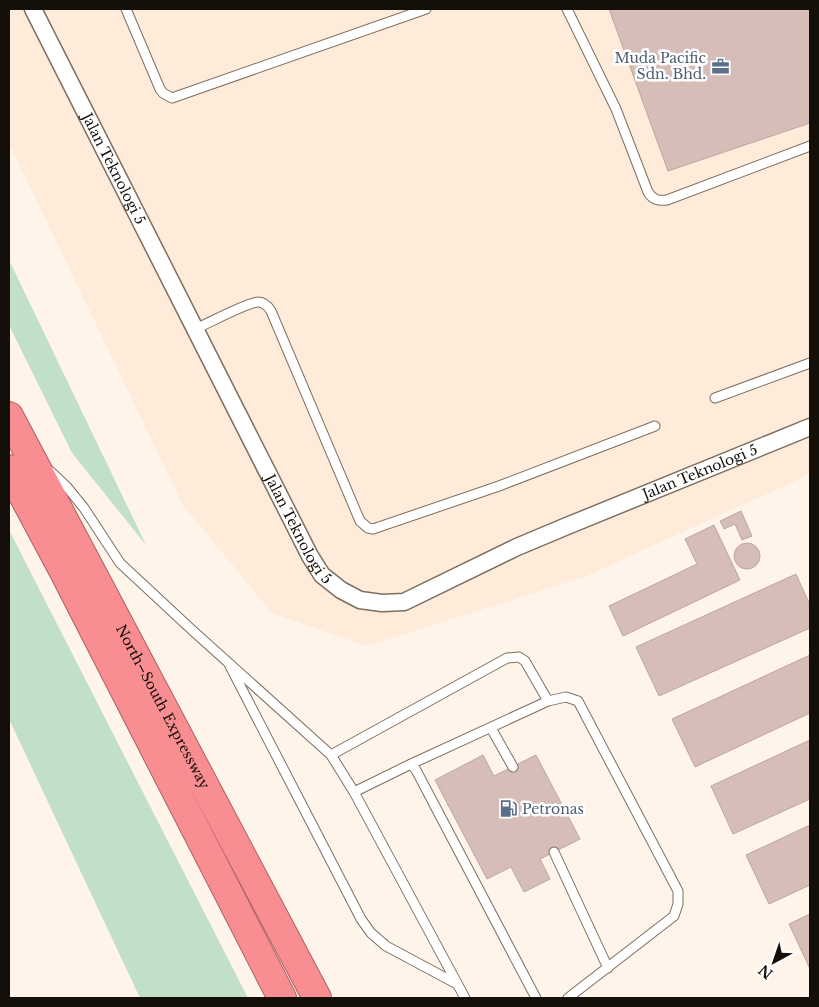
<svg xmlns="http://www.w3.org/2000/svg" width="819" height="1007" viewBox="0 0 819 1007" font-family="'Libre Baskerville',serif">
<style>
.built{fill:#feebd9}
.green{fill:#c2dfc7}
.building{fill:#d6bdb7;stroke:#bda5a0}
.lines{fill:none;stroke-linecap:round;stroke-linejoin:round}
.service-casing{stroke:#7e6f60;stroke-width:11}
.minor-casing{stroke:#7e6f60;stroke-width:19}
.motorway-casing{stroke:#a86162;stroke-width:30}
.service{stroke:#fff;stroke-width:9}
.minor{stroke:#fff;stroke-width:16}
.motorway{stroke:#f88d92;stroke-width:28}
.labels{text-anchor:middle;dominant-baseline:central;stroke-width:5;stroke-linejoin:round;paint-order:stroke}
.service-label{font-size:14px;fill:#4e5e75;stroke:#fff;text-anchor:end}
.street-label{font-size:14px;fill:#140f09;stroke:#fff}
</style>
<rect width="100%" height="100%" fill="#fef4e9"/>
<!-- built -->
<path class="built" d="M9,9H810V474L584,577L367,646L272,613L183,505L9,143Z"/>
<!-- green -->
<path class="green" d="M9,260L146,545L72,453L9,325Z
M9,530L248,998H140L9,719Z"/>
<!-- building -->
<path class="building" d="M609,9H810V123L668,171Z
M741,511L752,536L742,540L735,524L724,529L720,521Z
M714,525L740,580L623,636L609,606L697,564L685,539Z
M734 556a13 13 0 1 1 26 0a13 13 0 1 1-26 0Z
M796,574L810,605V628L659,696L636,647Z
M810,655V713L695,767L672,719Z
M810,740V799L733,834L711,786Z
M483,755L494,776L536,755L580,839L540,859L550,879L524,892L511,867L487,879L435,780Z
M810,825V885L769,904L746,855Z
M810,914V969L789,924Z"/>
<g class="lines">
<defs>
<path id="service" d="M126,9L160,89L163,93L172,98L426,9
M567,9L616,109L648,192C653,200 658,201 667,200L810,146
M195,329C207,324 248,302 258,302C264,302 268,306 271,311L360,521L368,528L373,529L499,486L655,426
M715,398L810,363
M50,471L67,487L84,508L120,563L192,630L331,755L354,792L465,998
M230,666L361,919L371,933L386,946L457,984
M491,728L513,767
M331,755L507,658L519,657L525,661L548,701
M411,764L548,701L566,697L578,701L678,891V904L674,916L568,998
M354,792L411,764L416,770L536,998
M554,852L608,968"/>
<g id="minor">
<path id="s1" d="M33,9L310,556L322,575L341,590L360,600L382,603L404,602L517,547L567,526L810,427"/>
</g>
<g id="motorway">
<path id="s2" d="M9,416L317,998"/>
<path d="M9,469L64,572L282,998"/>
</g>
</defs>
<!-- service casing -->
<use href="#service" class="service-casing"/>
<!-- minor casing -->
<use href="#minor" class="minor-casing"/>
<!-- motorway casing -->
<use href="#motorway" class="motorway-casing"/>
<!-- service -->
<use href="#service" class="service"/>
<!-- minor -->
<use href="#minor" class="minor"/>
<!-- motorway -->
<use href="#motorway" class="motorway"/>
</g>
<!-- icons -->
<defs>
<symbol id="office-bare" viewBox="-9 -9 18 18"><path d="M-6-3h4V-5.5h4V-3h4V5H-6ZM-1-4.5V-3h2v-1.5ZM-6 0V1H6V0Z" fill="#5c6f8a" stroke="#fff" stroke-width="2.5" paint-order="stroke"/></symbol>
<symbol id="fuel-bare" viewBox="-9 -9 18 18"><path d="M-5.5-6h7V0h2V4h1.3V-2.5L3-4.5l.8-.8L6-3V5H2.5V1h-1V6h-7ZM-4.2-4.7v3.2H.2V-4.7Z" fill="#5c6f8a" stroke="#fff" stroke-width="2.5" paint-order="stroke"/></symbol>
</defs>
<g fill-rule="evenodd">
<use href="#office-bare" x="708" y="54" width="25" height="25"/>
<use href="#fuel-bare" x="496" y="796" width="25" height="25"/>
</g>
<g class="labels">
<!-- service labels -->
<g class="service-label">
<text x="706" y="58">Muda Pacific<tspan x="706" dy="16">Sdn. Bhd.</tspan></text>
<text x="522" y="809" text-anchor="start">Petronas</text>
</g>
<!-- street labels -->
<g class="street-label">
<text stroke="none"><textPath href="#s1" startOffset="179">Jalan Teknologi 5</textPath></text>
<text stroke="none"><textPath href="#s1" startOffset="1049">Jalan Teknologi 5</textPath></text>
<text stroke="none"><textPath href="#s1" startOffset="584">Jalan Teknologi 5</textPath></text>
<text stroke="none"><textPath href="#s2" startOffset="329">North–South Expressway</textPath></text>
</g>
</g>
<!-- border -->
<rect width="819" height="1007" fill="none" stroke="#140f09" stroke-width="20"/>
<!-- north arrow -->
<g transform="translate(774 962) rotate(220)" stroke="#ffffff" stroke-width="4" paint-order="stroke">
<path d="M0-4L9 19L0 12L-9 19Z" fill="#140f09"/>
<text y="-8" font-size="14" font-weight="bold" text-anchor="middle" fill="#140f09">N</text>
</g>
</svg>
